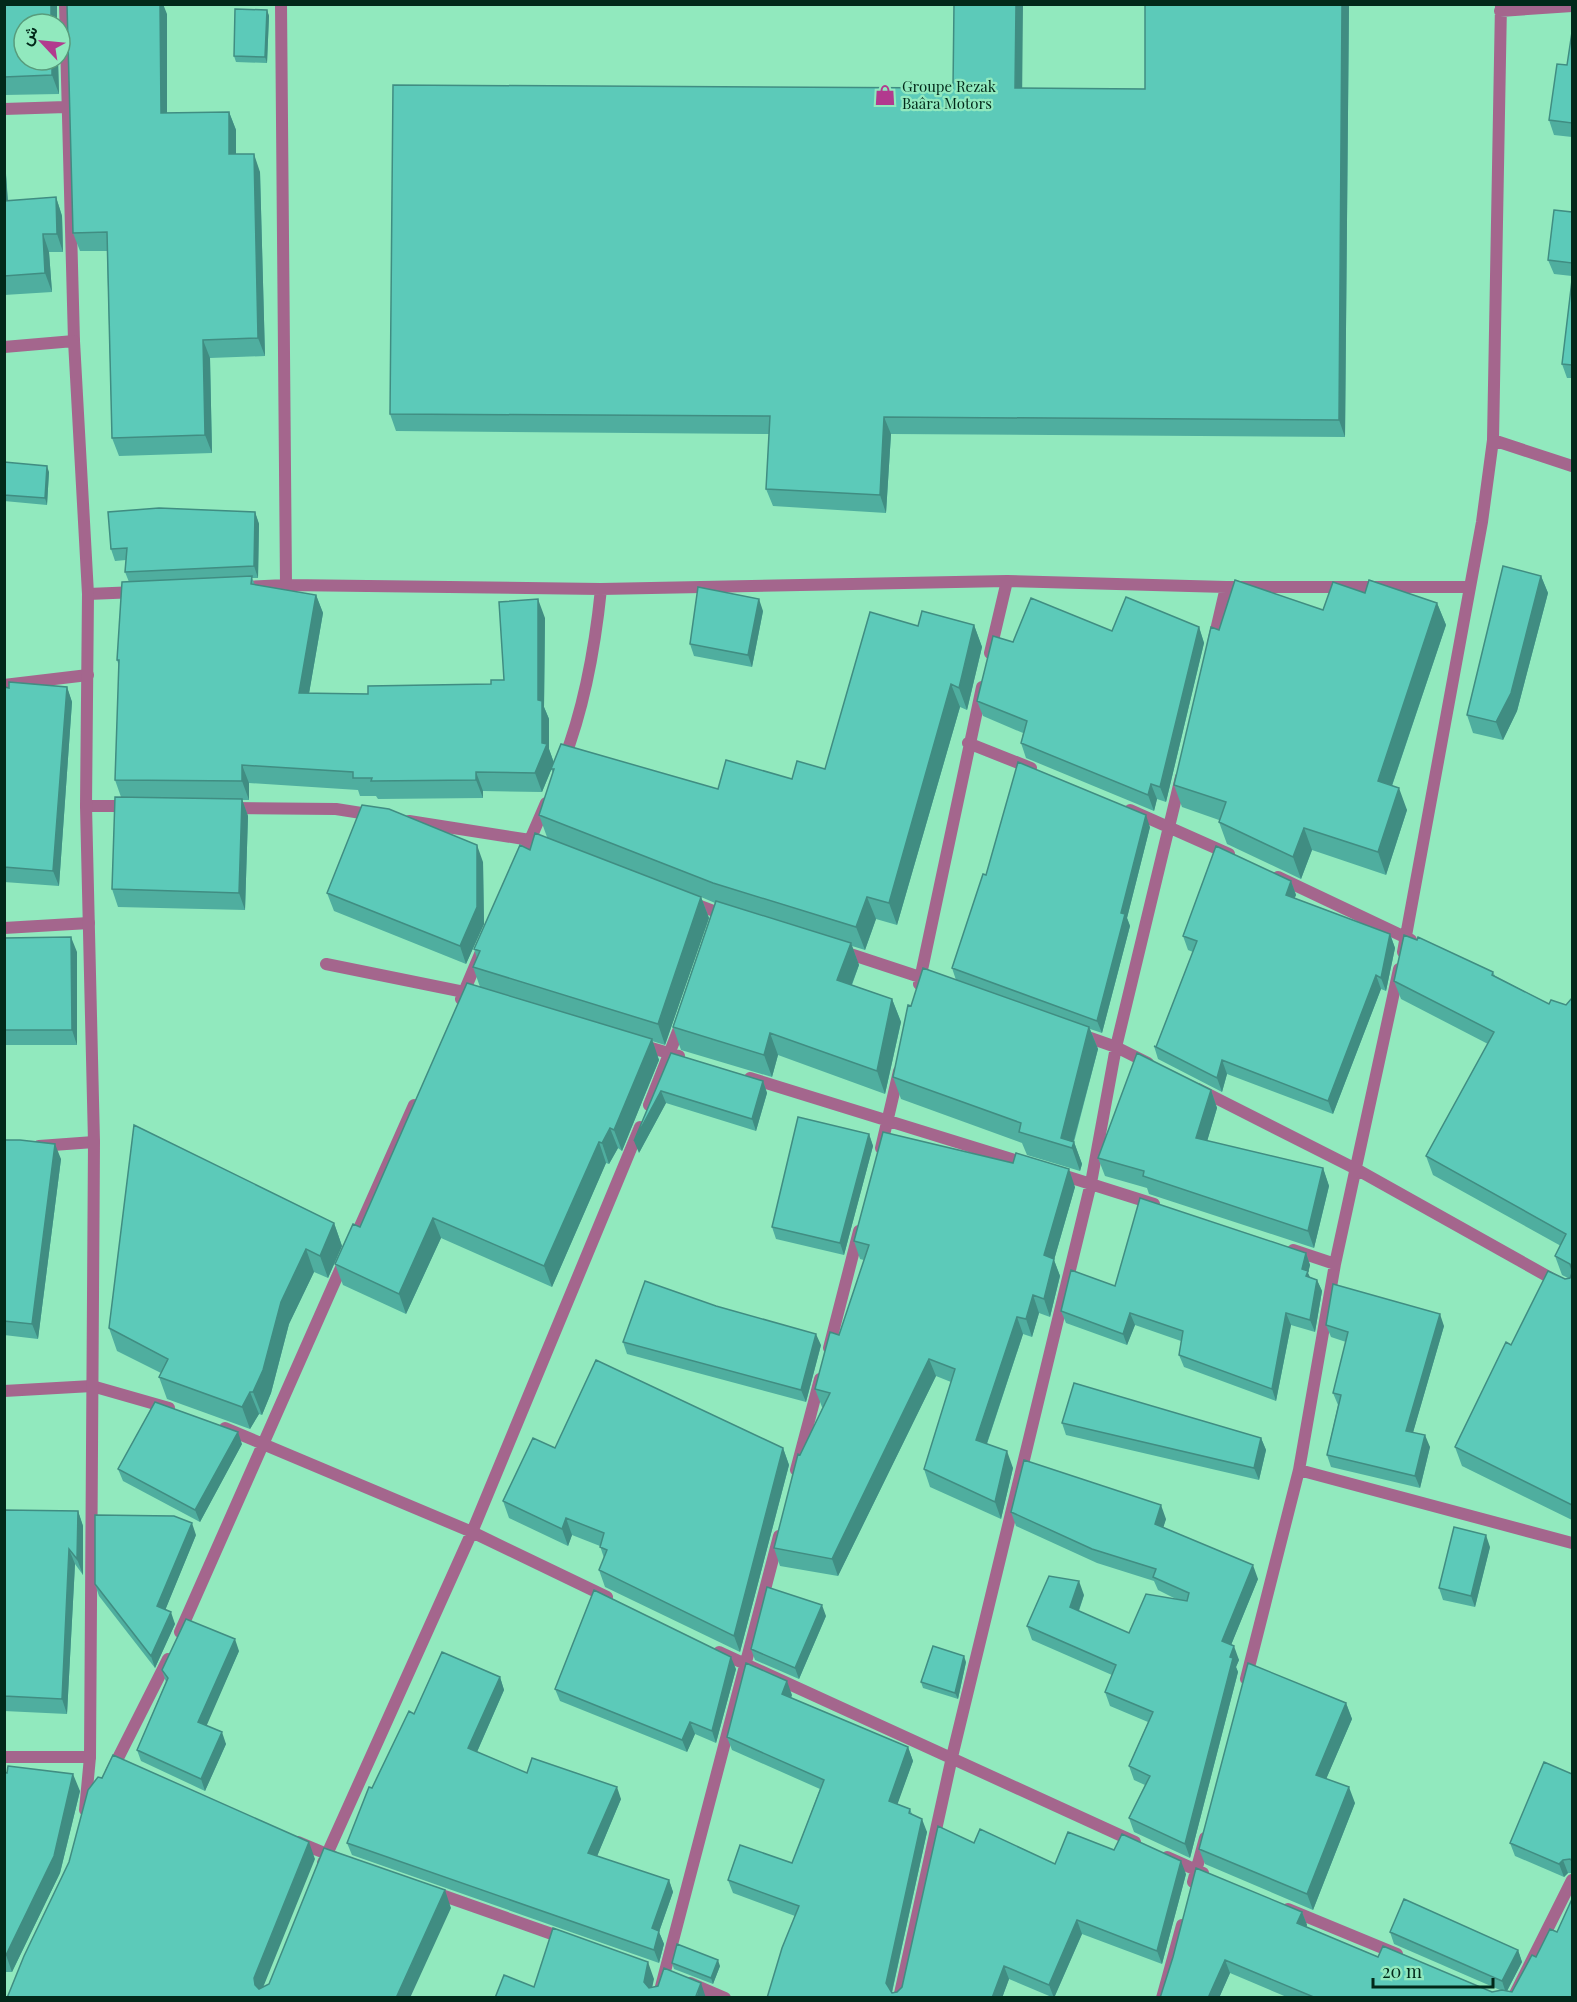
<svg xmlns="http://www.w3.org/2000/svg" width="1577" height="2002" viewBox="0 0 1577 2002" font-family="'Playfair Display',Vazirmatn,serif">
<style>
.lines{fill:none;stroke-linecap:round;stroke-linejoin:round}
.minor{stroke:#a4668d;stroke-width:12}
.tertiary{stroke:#a4668d;stroke-width:12}
.wall{fill:#4fae9f}
.shaded-wall{fill:#408d82}
.building{fill:#5ccab9;stroke:#408d82;stroke-width:1.5}
.labels{text-anchor:middle;dominant-baseline:central;stroke-width:4.5;stroke-linejoin:round;paint-order:stroke}
.poi-label{font-size:15px;fill:#02291a;stroke:#91e9be;text-anchor:start}
</style>
<rect width="100%" height="100%" fill="#91e9be"/>
<g class="lines">
<!-- minor -->
<path class="minor" d="M65,4L74,341
M281,4L286,585
M1500,11L1572,6
M4,109L66,107
M1493,440L1572,466
M245,587L286,585L601,589L1007,581L1226,587H1469
M88,594L137,592
M1213,643L1226,587
M990,653L1007,581
M4,685L88,675
M968,743L1031,768
M563,762C585,706 595,648 601,589
M86,806H131
M229,808L336,809L374,815
M1130,810L1229,854
M409,821L530,840L547,847
M527,847L546,803
M1278,877L1411,940
M690,902L727,916
M4,928L89,923
M841,951L935,982
M1403,952L1482,522L1493,440L1501,4
M326,964L469,993
M919,984L982,687
M461,999L480,954
M1079,1034L1116,1047L1148,1063
M641,1045L679,1056
M750,1078L1028,1164
M1198,1089L1356,1169L1572,1290
M649,1105L682,1021
M39,1146L94,1142
M881,1148L899,1071
M1056,1173L1154,1204
M354,1240L414,1105
M1293,1250L1335,1264
M829,1348L859,1231
M4,1391L92,1386L169,1408
M225,1428L472,1532L607,1597
M796,1470L820,1379
M1299,1470L1572,1543
M180,1632L344,1261
M719,1652L1135,1842
M1246,1679L1299,1470L1335,1264L1399,969
M4,1757H90
M111,1772L168,1659
M298,1842L334,1857
M1167,1857L1203,1873
M323,1863L472,1532L640,1127
M1193,1882L1205,1838
M433,1892L566,1939
M1288,1909L1397,1954
M690,1983L725,1998
M658,1998L779,1536
M899,1998L952,1757L1091,1183L1116,1047L1181,777
M1162,1998L1182,1925
M1513,1998L1572,1880"/>
<!-- tertiary -->
<path class="tertiary" d="M4,347L74,341L88,594L86,806L94,1142L90,1757L85,1810"/>
</g>
<!-- wall -->
<path class="wall" d="M4,4H57V24L24,60H58L59,94L4,95Z
M1145,4H1349L1345,437L891,434L886,513L773,506L766,489L769,434L396,431L390,414L1022,88L1145,89Z
M267,10L269,16L267,63L236,62L234,56Z
M167,14V113L229,112L236,130V154L260,172L265,356L210,358L212,453L119,456L112,438L107,251H80L73,233Z
M1572,32V137L1554,135L1549,120L1567,65Z
M4,146L8,201L56,197L62,216L63,252H49L52,292L4,295Z
M1572,212V276L1554,274L1548,260Z
M1572,280V378H1567L1562,364Z
M4,462L49,472L47,505L4,501Z
M255,512L259,524L258,578H252L255,585L316,595L323,613L309,693L368,694L491,684L504,680L545,618L544,707L549,719V749L554,763L542,792L483,791V798L378,799L376,796H360L358,790L249,783V800H242L248,816L245,910L118,907L112,889L121,797L115,780L119,666L117,660L129,582L125,572L126,560L115,561L111,549Z
M1541,576L1548,593L1517,711L1503,740L1473,733L1467,715Z
M1365,593L1437,603L1446,625L1392,786L1407,810L1386,875L1312,850L1301,879L1227,844L1219,822V820L1182,807L1174,785L1219,630L1323,610Z
M763,611L752,667L694,656L690,644Z
M974,625L982,647L967,710L960,707L897,925L876,919L865,950L852,946L859,965L852,985L892,999L901,1022L885,1094L778,1055L772,1077L681,1050L673,1027L715,903L701,897L709,918L665,1045L652,1041L659,1060L622,1151L618,1148L609,1164L606,1163L552,1287L441,1238L406,1314L343,1285L335,1264L360,1227L480,987L473,967L477,958L474,949L530,850L547,837L539,815L553,773L551,769L718,789L792,779L825,769L918,626Z
M1199,627L1204,643L1166,802L1157,799L1154,811L1026,758L1021,743L1023,733L983,716L977,701L1013,642L1112,631Z
M4,687H67L72,702L59,886L4,882Z
M1150,827L1127,918L1130,926L1102,1033L1090,1029L1098,1049L1074,1142L1082,1164L1080,1171L1027,1155L1022,1143L901,1099L893,1077L911,1006L956,980L952,968L986,875Z
M483,862L484,924L466,964L334,911L327,893Z
M1291,881L1296,895L1294,898L1390,934L1395,948L1386,991L1381,989L1333,1114L1227,1074L1222,1092L1158,1059L1154,1046L1156,1047L1193,952L1188,950L1183,936Z
M4,938L77,952V1045H4Z
M1493,972L1495,976L1549,1004L1566,1005L1572,998V1520L1462,1466L1455,1447L1511,1345L1565,1279L1568,1278L1562,1275L1555,1256L1561,1246L1433,1175L1426,1156L1488,1044L1401,999L1394,981Z
M671,1053L763,1081L767,1093L756,1131L666,1103L639,1153Z
M1211,1090L1217,1108L1207,1141L1323,1168L1329,1186L1314,1248L1149,1194L1147,1188L1105,1176L1098,1158Z
M869,1134L873,1146L844,1255L776,1239L772,1227Z
M4,1140L61,1159L38,1339L4,1335Z
M1075,1187L1054,1260L1060,1276L1050,1317L1039,1313L1032,1337L1023,1334L987,1444L1013,1468L1001,1519L930,1487L924,1469L951,1382L936,1376L838,1576L780,1566L774,1548L800,1455L823,1407H822L815,1389L839,1335L864,1260L860,1259L854,1241Z
M334,1223L342,1246L328,1278L314,1272L289,1324L271,1393L262,1415L259,1414L250,1429L167,1399L159,1377L161,1373L117,1351L109,1328Z
M1306,1253L1310,1265L1308,1273L1310,1277L1317,1280L1322,1291L1315,1332L1291,1325L1276,1401L1184,1367L1179,1355L1181,1341L1135,1325L1127,1345L1066,1323L1061,1311L1115,1286Z
M1326,1325L1444,1326L1413,1432L1430,1447L1420,1488L1331,1467L1327,1455L1338,1405L1333,1393L1346,1342L1331,1337Z
M623,1342L821,1345L806,1402L627,1354Z
M1062,1423L1261,1438L1266,1450L1259,1480L1066,1435Z
M242,1444L200,1522L123,1481L118,1469Z
M555,1448H783L789,1465L740,1652L605,1587L599,1570L604,1558L600,1546L572,1535L568,1546L509,1518L503,1501Z
M4,1510L78,1511L83,1526V1575L75,1564L67,1714L4,1711Z
M1011,1512L1166,1519L1163,1527L1258,1579L1231,1645L1239,1660L1236,1667L1238,1672L1190,1858L1134,1832L1129,1818L1145,1785L1134,1780L1129,1766L1148,1722L1110,1706L1105,1692L1112,1675L1032,1640L1027,1626L1084,1595L1079,1611L1129,1633L1178,1600L1158,1590L1154,1581L1097,1563L1016,1526Z
M196,1535L165,1610L175,1624L155,1668L99,1596L95,1584Z
M1490,1547L1475,1607L1443,1600L1439,1588Z
M826,1616L799,1679L755,1660L751,1649Z
M239,1651L206,1725L226,1744L205,1791L141,1761L137,1750L166,1682L162,1670Z
M966,1662L958,1699L923,1688L921,1682Z
M736,1669L716,1743L695,1734L687,1752L560,1701L555,1689Z
M500,1677L504,1690L477,1752L527,1773L621,1799L597,1856L669,1880L673,1892L659,1932L664,1944L659,1963L352,1855L347,1843L372,1788L414,1714Z
M792,1695L791,1698L908,1747L913,1761L897,1804L910,1809L912,1814L927,1832L892,1993L897,1992L902,1987L974,1843L1055,1864L1114,1850L1186,1874L1162,1964L1082,1934L1054,1998L1009,1979L1002,1998H767L795,1916L733,1893L728,1880L792,1863L820,1789L732,1750L727,1737Z
M1346,1703L1352,1719L1326,1779L1355,1803L1313,1910L1205,1864L1199,1849Z
M4,1772L80,1791L60,1873L12,1972H4Z
M1572,1774V1873H1568L1564,1877L1515,1856L1510,1843Z
M1302,1912L1307,1925L1306,1927L1378,1957L1492,1992L1500,1990L1394,1944L1390,1932L1518,1950L1522,1962L1507,1991L1572,1998H1289L1230,1973L1219,1998H1160Z
M672,1963L720,1966L713,1984L674,1969Z"/>
<!-- shaded-wall -->
<path class="shaded-wall" d="M51,4H57V24H51Z
M158,4H163L167,14V131L161,113Z
M1016,4H1023L1022,106L1015,88Z
M1342,4H1349L1345,437L1339,420Z
M267,10L269,16L267,63L265,57Z
M52,60H58L59,94L52,75Z
M229,112L236,130V173L229,154Z
M4,146L9,220L4,207Z
M254,154L260,172L265,356L258,338Z
M56,197L62,216L63,252L57,234Z
M43,234L49,252L52,292L45,273Z
M203,340L210,358L212,453L205,435Z
M884,417L891,434L886,513L880,495Z
M47,466L49,472L47,505L45,498Z
M255,512L259,524L258,578L254,566Z
M1541,576L1548,593L1517,711L1503,740L1496,722Z
M316,595L323,613L306,711L299,693Z
M538,599L545,618L544,707L549,719V749L554,763L542,792L535,773L542,743L538,700Z
M759,599L763,611L752,667L748,655Z
M1437,603L1446,625L1386,803L1378,781Z
M974,625L982,647L967,710L959,688Z
M1199,627L1204,643L1166,802L1160,787Z
M951,684L960,707L897,925L889,903Z
M67,687L72,702L59,886L53,871Z
M242,765L249,783V800L242,781Z
M476,772L483,791V798L476,780Z
M1151,784L1157,799L1154,811L1148,795Z
M1399,788L1407,810L1386,875L1378,852Z
M242,799L248,816L245,910L239,893Z
M1146,815L1150,827L1127,918L1130,926L1102,1033L1097,1021L1121,913Z
M1304,828L1312,850L1301,879L1293,857Z
M477,845L483,862L484,924L466,964L460,946Z
M1291,881L1296,895L1290,909L1286,895Z
M701,897L709,918L665,1045L658,1024Z
M867,897L876,919L865,950L856,927Z
M1390,934L1395,948L1386,991L1381,978Z
M71,937L77,952V1045L72,1030Z
M851,943L859,965L845,1002L837,980Z
M1376,975L1381,989L1333,1114L1328,1101Z
M892,999L901,1022L885,1094L877,1071Z
M1089,1027L1098,1049L1073,1143L1074,1142L1082,1164L1080,1171L1072,1148L1061,1138Z
M770,1033L778,1055L772,1077L764,1055Z
M652,1039L659,1060L622,1151L614,1130Z
M1222,1060L1227,1074L1222,1092L1217,1078Z
M763,1081L767,1093L756,1131L752,1119Z
M1211,1090L1217,1108L1203,1155L1196,1138Z
M661,1091L666,1103L639,1153L634,1141Z
M610,1128L618,1148L609,1164L602,1143Z
M869,1134L873,1146L844,1255L840,1243Z
M599,1142L606,1163L552,1287L544,1266Z
M55,1144L61,1159L38,1339L32,1324Z
M1323,1168L1329,1186L1314,1248L1308,1231Z
M1069,1169L1075,1187L1054,1260L1060,1276L1050,1317L1044,1299V1255Z
M433,1218L441,1238L406,1314L399,1294Z
M334,1223L342,1246L328,1278L320,1256Z
M306,1249L314,1272L289,1324L271,1393L262,1415L253,1392L281,1302Z
M1306,1253L1310,1265L1308,1273L1312,1283L1310,1288L1302,1269Z
M1317,1280L1322,1291L1315,1332L1310,1320Z
M1033,1295L1039,1313L1032,1337L1026,1319Z
M1130,1313L1135,1325L1127,1345L1123,1334Z
M1286,1313L1291,1325L1276,1401L1272,1389Z
M1440,1314L1444,1326L1410,1443L1406,1431Z
M1017,1317L1023,1334L982,1458L976,1440Z
M816,1334L821,1345L806,1402L801,1390Z
M929,1359L936,1376L838,1576L832,1559Z
M250,1392L259,1414L250,1429L242,1407Z
M238,1432L242,1444L200,1522L195,1510Z
M1425,1435L1430,1447L1420,1488L1415,1476Z
M1261,1438L1266,1450L1259,1480L1254,1468Z
M783,1448L789,1465L740,1652L734,1636Z
M1007,1451L1013,1468L1001,1519L995,1502Z
M1161,1505L1166,1519L1160,1538L1155,1524Z
M78,1511L83,1526V1575L77,1559Z
M566,1518L572,1535L568,1546L562,1529Z
M192,1523L196,1535L162,1618L157,1606Z
M1486,1535L1490,1547L1475,1607L1471,1596Z
M69,1549L75,1564L67,1714L62,1699Z
M1253,1565L1258,1579L1227,1655L1222,1641Z
M1079,1581L1084,1595L1075,1621L1070,1607Z
M822,1605L826,1616L799,1679L795,1668Z
M171,1612L175,1624L155,1668L151,1656Z
M235,1639L239,1651L203,1734L198,1722Z
M1234,1646L1239,1660L1236,1667L1238,1672L1190,1858L1185,1844L1230,1657Z
M964,1656L966,1662L958,1699L955,1693Z
M731,1657L736,1669L716,1743L712,1731Z
M500,1677L504,1690L473,1761L468,1748Z
M787,1681L792,1695L787,1707L782,1694Z
M1346,1703L1352,1719L1321,1791L1316,1775Z
M690,1722L695,1734L687,1752L682,1740Z
M222,1732L226,1744L205,1791L201,1779Z
M908,1747L913,1761L894,1814L889,1801Z
M73,1774L80,1791L60,1873L12,1972L6,1955Z
M617,1787L621,1799L593,1866L588,1853Z
M1349,1787L1355,1803L1313,1910L1307,1894Z
M922,1819L927,1832L891,1996L886,1983Z
M309,1842L315,1859L260,1995L255,1985L254,1978Z
M1563,1860L1568,1873L1564,1877L1559,1864Z
M1181,1861L1186,1874L1162,1964L1157,1951Z
M669,1880L673,1892L659,1932L664,1944L659,1963L654,1950L652,1928Z
M445,1890L451,1908L410,1998H396Z
M1302,1912L1307,1925L1302,1937L1297,1923Z
M1077,1920L1082,1934L1054,1998L1049,1985Z
M1518,1950L1522,1962L1506,1993L1502,1981Z
M718,1960L720,1966L713,1984L711,1978Z
M1225,1960L1230,1973L1219,1998H1208Z
M648,1962L654,1979L650,1998L644,1982Z
M1004,1966L1009,1979L1002,1998H992Z
M701,1983L706,1998H696Z"/>
<!-- building -->
<path class="building" d="M4,4H51V24H24V60H52V75L4,77Z
M67,4H160L161,113L229,112V154H254L258,338L203,340L205,435L112,438L107,232L73,233Z
M954,4H1016L1015,88L1145,89V4H1342L1339,420L884,417L880,495L766,489L770,416L390,414L393,85L953,88Z
M235,9L267,10L265,57L234,56Z
M1572,32V123L1549,120L1557,64L1567,65Z
M56,197L57,234H43L45,273L4,276V201Z
M1554,210L1572,212V263L1548,260Z
M1572,280V365L1562,364Z
M4,462L47,466L45,498L4,495Z
M159,508L255,512L254,566L125,572L127,548L111,549L108,512Z
M1503,566L1541,576L1511,693L1496,722L1467,715Z
M252,576L251,584L316,595L299,693L368,694V686L491,684V680H504L499,602L538,599V700L542,701V743L547,744L535,773L476,772V780L371,781L372,778H353V772L242,765V781L115,780L119,660H117L122,582Z
M1235,580L1323,610L1333,582L1365,593L1369,580L1437,603L1378,781L1399,788L1378,852L1304,828L1293,857L1219,822L1226,802L1174,785L1211,627L1219,630Z
M698,587L759,599L748,655L690,644Z
M1126,597L1199,627L1160,787L1151,784L1148,795L1021,743L1027,721L977,701L993,636L1013,642L1031,598L1112,631Z
M922,611L974,625L959,688L951,684L889,903L867,897L856,927L713,883L539,815L554,769H551L561,744L718,789L726,760L792,779L797,761L825,769L870,612L918,626Z
M9,682L67,687L53,871L4,867V687L9,688Z
M1018,762L1146,815L1121,913L1125,914L1097,1021L952,968L983,874L986,875Z
M115,797L242,799L239,893L112,889Z
M362,805L389,809L477,845V907L460,946L327,893Z
M535,833L701,897L658,1024L473,967L480,951L474,949L520,845L530,850Z
M1216,846L1291,881L1286,895L1390,934L1381,978L1376,975L1328,1101L1222,1060L1217,1078L1154,1046L1156,1047L1197,941L1183,936Z
M716,901L851,943L837,980L892,999L877,1071L770,1033L764,1055L673,1027Z
M1404,935L1417,940L1418,937L1493,972L1492,975L1549,1004L1551,1000L1566,1005L1572,998V1270L1570,1264L1555,1256L1566,1234L1426,1156L1494,1032L1394,981Z
M71,937L72,1030H4V938Z
M923,968L1089,1027L1061,1138L1074,1142L1072,1148L1019,1132L1021,1123L893,1077L908,1005L911,1006Z
M467,983L652,1039L614,1130L610,1128L602,1143L599,1142L544,1266L433,1218L399,1294L335,1264L353,1224L360,1227Z
M671,1053L763,1081L752,1119L661,1091L634,1141Z
M1137,1053L1211,1090L1196,1138L1323,1168L1308,1231L1143,1176L1144,1171L1098,1158Z
M798,1117L869,1134L840,1243L772,1227Z
M134,1125L334,1223L320,1256L306,1249L281,1302L263,1370L253,1392H250L242,1407L159,1377L168,1359L109,1328Z
M883,1132L1013,1163L1016,1153L1069,1169L1044,1255L1054,1259L1044,1299L1033,1295L1026,1319L1017,1317L976,1440L1007,1451L995,1502L924,1469L955,1369L929,1359L832,1559L774,1548L798,1454L800,1455L830,1393L815,1389L830,1332L839,1335L869,1245L854,1241Z
M4,1140H20L55,1144L32,1324L4,1321Z
M1140,1198L1306,1253L1302,1269L1308,1271L1306,1276L1317,1280L1310,1320L1286,1313L1272,1389L1179,1355L1183,1331L1130,1313L1123,1334L1061,1311L1071,1270L1115,1286Z
M1548,1271L1565,1279L1570,1278L1572,1273V1505L1455,1447L1506,1342L1511,1345Z
M645,1281L716,1306L816,1334L801,1390L623,1342Z
M1333,1284L1440,1314L1406,1431L1425,1435L1415,1476L1327,1455L1341,1395L1333,1393L1348,1332L1326,1325Z
M596,1360L783,1448L734,1636L599,1570L607,1550L600,1547L604,1533L566,1518L562,1529L503,1501L533,1438L555,1448Z
M1074,1383L1261,1438L1254,1468L1062,1423Z
M155,1402L238,1432L195,1510L118,1469Z
M1024,1460L1161,1505L1155,1524L1253,1565L1222,1641L1234,1646L1230,1657L1233,1658L1185,1844L1129,1818L1150,1776L1129,1766L1153,1712L1105,1692L1116,1665L1027,1626L1049,1576L1079,1581L1070,1607L1129,1633L1146,1594L1187,1601L1189,1593L1153,1577L1156,1569L1092,1549L1011,1512Z
M4,1510L78,1511L77,1559L69,1549L62,1699L4,1696Z
M95,1515L174,1516L192,1523L157,1606L171,1612L151,1656L95,1584Z
M1454,1527L1486,1535L1471,1596L1439,1588Z
M767,1587L822,1605L795,1668L751,1649Z
M594,1590L731,1657L712,1731L690,1722L682,1740L555,1689Z
M186,1619L235,1639L198,1722L222,1732L201,1779L137,1750L168,1678L162,1670Z
M933,1646L964,1656L955,1693L921,1682Z
M442,1652L500,1677L468,1748L527,1773L532,1758L617,1787L588,1853L669,1880L652,1928L659,1931L654,1950L347,1843L369,1787L372,1788L409,1711L414,1714Z
M746,1663L787,1681L782,1694L908,1747L889,1801L910,1809L909,1813L922,1819L886,1983L892,1993L897,1992L902,1987L938,1826L974,1843L980,1829L1055,1864L1068,1832L1114,1850L1122,1834L1181,1861L1157,1951L1077,1920L1049,1985L1004,1966L992,1998H767L782,1948L799,1906L728,1880L740,1845L792,1863L824,1780L727,1737Z
M1248,1663L1346,1703L1316,1775L1349,1787L1307,1894L1199,1849Z
M113,1755L309,1842L254,1978L255,1985L259,1989L269,1984L324,1848L445,1890L396,1998H7L24,1956L69,1862L88,1790L98,1777L102,1778Z
M1544,1762L1572,1774V1861L1570,1859L1563,1860L1559,1864L1510,1843Z
M8,1766L73,1774L54,1856L6,1955H4V1772L7,1773Z
M1196,1868L1302,1912L1297,1923L1378,1957L1383,1946L1492,1992L1502,1990L1512,1992L1532,1955L1536,1957L1550,1929L1557,1932L1572,1899V1998H1316L1225,1960L1208,1998H1160L1173,1957Z
M1404,1899L1518,1950L1502,1981L1390,1932Z
M553,1928L648,1962L644,1982L649,1988L658,1986L664,1968L701,1983L696,1996L698,1998H495L504,1975L534,1987Z
M677,1944L718,1960L711,1978L672,1963Z"/>
<!-- icons -->
<defs>
<symbol id="shop-bare" viewBox="-9 -9 18 18"><path d="M-5-2.5h2.3a2.7 3.5 0 0 1 5.4 0H5L5.5 6h-11ZM-1.5-2.5h3a1.5 2.3 0 0 0-3 0Z" fill="#b23a8e" stroke="#91e9be" stroke-width="2.5" paint-order="stroke"/></symbol>
</defs>
<g fill-rule="evenodd">
<use href="#shop-bare" x="870" y="80" width="30" height="30"/>
</g>
<g class="labels">
<!-- poi labels -->
<g class="poi-label">
<text x="902" y="86">Groupe Rezak<tspan x="902" dy="17">Baâra Motors</tspan></text>
</g>
</g>
<!-- border -->
<rect width="1577" height="2002" fill="none" stroke="#02291a" stroke-width="12"/>
<!-- north arrow -->
<g transform="translate(42 42) rotate(296)"><circle r="28" fill="#91e9be" stroke="#589c7c" stroke-width="1.5"/>
<path d="M0-4.5L10 22L0 15L-10 22Z" fill="#b23a8e"/>
<text y="-9" font-size="16" font-weight="bold" text-anchor="middle" fill="#02291a">ش</text>
</g>
<!-- scale -->
<path d="M1373 1978v9h120v-9" fill="none" stroke="#02291a" stroke-width="3"/>
<text x="1382" y="1978" font-size="18" fill="#02291a" stroke="#91e9be" stroke-width="4.5" paint-order="stroke">20 m</text>
</svg>
